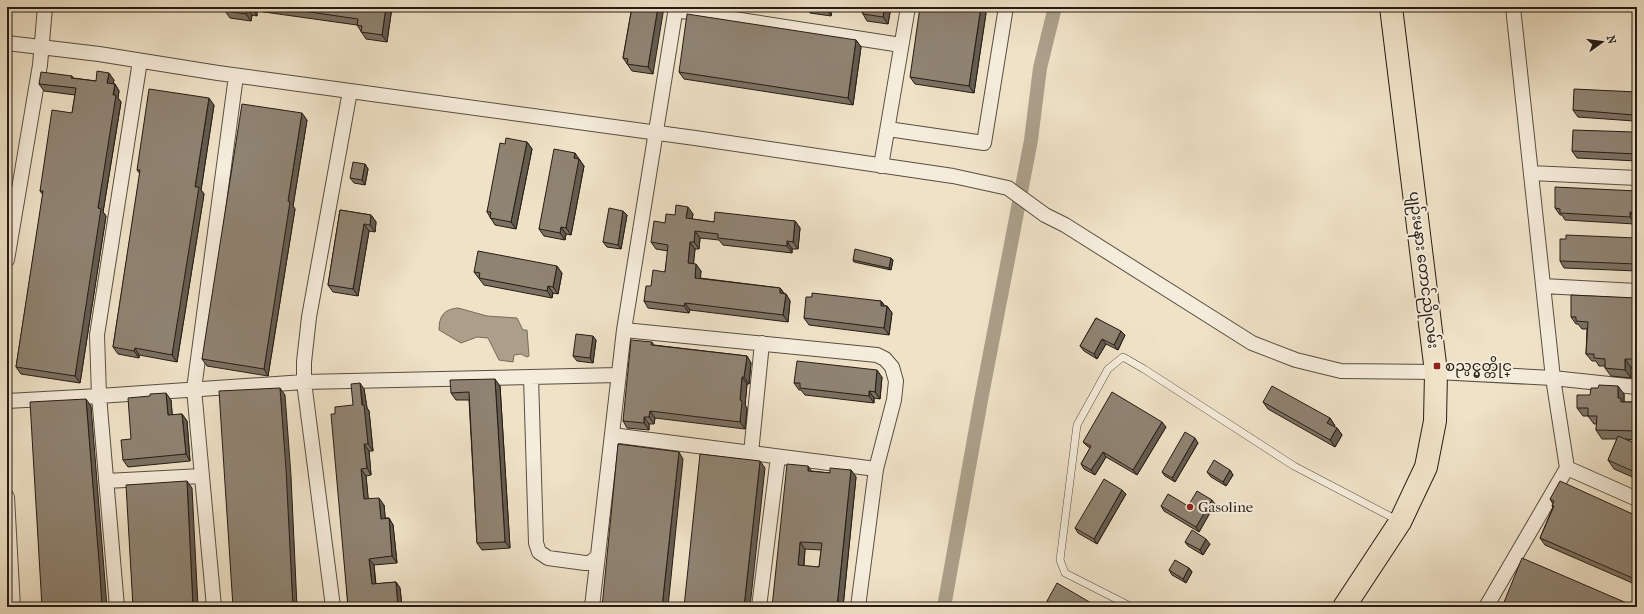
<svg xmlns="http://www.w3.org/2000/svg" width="1644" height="614" viewBox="0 0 1644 614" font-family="'IM FELL French Canon','Noto Sans Myanmar',serif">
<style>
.water{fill:#ab9f8a;stroke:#766b5b}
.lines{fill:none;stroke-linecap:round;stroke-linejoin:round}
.canal{stroke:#ab9f8a;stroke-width:14}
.lane-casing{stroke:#584e42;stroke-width:8}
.street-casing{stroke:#584e42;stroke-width:16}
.primary-casing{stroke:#261c15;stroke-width:24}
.lane{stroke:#f5ecdb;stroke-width:7}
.street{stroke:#f5ecdb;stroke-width:14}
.primary{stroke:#efe2c7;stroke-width:22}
.wall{fill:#7b7162;stroke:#261c15;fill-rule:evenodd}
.shaded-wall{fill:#645c50;stroke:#261c15}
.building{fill:#8f8372;stroke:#261c15;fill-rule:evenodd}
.poi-dot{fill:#8f2418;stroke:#f5ecdb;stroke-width:1.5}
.labels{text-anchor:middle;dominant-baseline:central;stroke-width:4;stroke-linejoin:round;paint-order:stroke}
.street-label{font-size:15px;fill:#261c15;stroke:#f5ecdb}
.poi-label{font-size:15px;fill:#261c15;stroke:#f5ecdb;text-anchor:start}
</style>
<rect width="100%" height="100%" fill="#efe2c7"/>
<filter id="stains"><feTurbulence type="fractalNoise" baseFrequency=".005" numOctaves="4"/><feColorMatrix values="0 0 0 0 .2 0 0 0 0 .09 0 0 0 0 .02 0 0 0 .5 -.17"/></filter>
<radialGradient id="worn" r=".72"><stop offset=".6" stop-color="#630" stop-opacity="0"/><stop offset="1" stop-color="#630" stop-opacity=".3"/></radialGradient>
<!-- water -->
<path class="water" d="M458,308L487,316L517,318L523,330H527L529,356L527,357L521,354L514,355L513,362L499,360L488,338L477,337L461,343L439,330C439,316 444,309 458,308Z"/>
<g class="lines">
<!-- canal -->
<path class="canal" d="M944,607L981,400L1031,140L1040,68L1055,7"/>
<defs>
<path id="lane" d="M1132,607L1065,573L1060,560L1077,425L1108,369L1123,357L1144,369L1294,466L1399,521"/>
<path id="street" d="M676,10L901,45
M7,43L99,54L218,73L350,91
M888,129L984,143L1006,7
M881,166L908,7
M1531,173L1637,178
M7,260L40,65L45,7
M1543,286L1637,291
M624,330L877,355L885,359L892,367L896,381L894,400L876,469L858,607
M531,377L536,543L539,552L548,558L585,563H590L598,556
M7,401L99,396L304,382L618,375
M612,435L876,469
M751,453L762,343
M1567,468L1637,499
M106,481L202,476
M7,497L13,607
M117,607L99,396L97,335L140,61
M214,607L194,389L236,76
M333,607L304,382V362L309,317L350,91L695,138L953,176L1008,188L1045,215L1065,225L1252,343L1296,360L1341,371L1436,372L1553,378L1637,387
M592,607L624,330L676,7
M759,607L778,457
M1486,607L1567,468L1553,378L1513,7"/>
<path id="primary" d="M1344,607L1400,522L1426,467L1435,421L1436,372L1391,7"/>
</defs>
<!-- lane casing -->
<use href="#lane" class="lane-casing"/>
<!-- street casing -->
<use href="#street" class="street-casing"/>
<!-- primary casing -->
<use href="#primary" class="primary-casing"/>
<!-- lane -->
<use href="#lane" class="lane"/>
<!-- street -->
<use href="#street" class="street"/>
<!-- primary -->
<use href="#primary" class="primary"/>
</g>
<!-- wall -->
<path class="wall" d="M226,7H392L387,42L366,39L357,25L257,11V16L252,15L251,21L230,18L225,11Z
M632,7L653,74L632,71L623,58Z
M806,7H837V11L832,10L831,16L810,13Z
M859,7H891L888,24L867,21Z
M986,13L974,93L915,84L910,77Z
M856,40L861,47L853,105L684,79L679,72Z
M72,76L73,78L96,81L114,80L113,83L115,84L119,91L118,98L121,102L103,212L106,216L80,383L21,374L16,367L43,195L40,191L72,113L75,95L44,91L39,84Z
M1637,92V161L1577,158L1572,151L1633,132L1634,121L1578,117L1573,110Z
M214,105L201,190L204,194L177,362L139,355V358L118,354L113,347L140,174L137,170Z
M307,120L293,206L295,209L268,376L207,366L202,359Z
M527,142L532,149L516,229L495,225L487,212L505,144Z
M580,160V161L584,166L571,235L566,234L565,240L544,236L539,229Z
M365,164L368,169L365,185L354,183L350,178Z
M1637,191V219H1635V224L1565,220L1562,215H1560L1555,208Z
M340,210L371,215L376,222L375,232L369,231L358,296L333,292L328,285Z
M693,214L692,219L714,222L795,221L800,228L798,249H792V253L723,245L719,240L700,238L699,249H695L693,264L701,271L700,278L780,288L784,293L786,294L790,301L788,322L690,310L689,313L648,308L644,301L651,286L665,272L668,251L656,249L651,242L675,215Z
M627,215L621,249L607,247L603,242Z
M1637,240V271L1564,268L1560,261Z
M853,260H893L891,270L854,262Z
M474,272L562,273L558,294L553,293L552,298L484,285Z
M812,297L881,301L885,306H887L892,313L889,335L809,325L804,318Z
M1637,298V367H1631V378L1611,376L1605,368V366H1599L1596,361H1592L1586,354L1587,329H1582L1578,324H1576L1571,317Z
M1096,318L1125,335L1118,350L1106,344L1097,359L1084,351L1080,346Z
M596,340L593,363L577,361L573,356Z
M652,342L654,345L747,356L751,363L749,384H747L745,405L747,408L745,429L655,418L654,424H649V430L627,428L623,421Z
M882,377L880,399L874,398V403L805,395L801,390H799L794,383Z
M500,386L510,548L482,550L477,543L469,400H456L451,393Z
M364,389L367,408L369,411L373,451H369L371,475L366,476L368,499L384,505L385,518H389L393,525L397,563L374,565L376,584L396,582L400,588L402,607H348L335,414L353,405Z
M1624,394V402H1637V440L1625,439L1637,444V479L1614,469L1608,460L1617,439H1602L1596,430L1597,424H1594L1588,416H1583L1577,408L1590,395Z
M171,400L172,415L182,414L187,421L190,461L128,467L123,460L131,439Z
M1263,402L1330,418L1335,426L1334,427L1337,428L1342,435L1335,447L1268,409Z
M1166,427L1137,475L1106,457L1095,475L1084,469L1081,464L1090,448L1087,446L1083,442Z
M1198,443L1175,482L1165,476L1162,472Z
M851,470L856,477L843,607H772L812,471L830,473ZM805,549L821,550L819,567L804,566Z
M1230,470L1233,475L1226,486L1211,477L1207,472Z
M1122,490L1126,494L1097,544L1078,533L1075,528Z
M1550,499L1637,516V585L1545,545L1540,538L1553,507L1552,506L1553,504Z
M1215,504L1199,532L1164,511L1161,506H1188Z
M1185,542L1210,544L1203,555L1188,546Z
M1189,568L1192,572L1186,583L1172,575L1169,570Z
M1047,601L1098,607H1052L1050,606Z"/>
<!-- shaded-wall -->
<path class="shaded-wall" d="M252,7H255L257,11V16L252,9Z
M386,7H392L387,42L382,35Z
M658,7H664L653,74L648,67Z
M827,7H830L832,10L831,16L826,9Z
M834,7H837V11Z
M885,7H891L888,24L883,17Z
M981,7H983L986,13L974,93L969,86Z
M247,8L252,15L251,21L246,14Z
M856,40L861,47L853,105L848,98Z
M109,73L114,80L112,90L107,83Z
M115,84L119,91L118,98L121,102L103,212L106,216L80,383L75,376Z
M209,98L214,105L201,190L204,194L177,362L172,355L195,187Z
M302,113L307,120L293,206L295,209L268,376L264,369L288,201Z
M527,142L532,149L516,229L511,222Z
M575,153L584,166L571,235L566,228Z
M365,164L368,169L365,185L362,180Z
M688,207L693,214L691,225L686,218Z
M623,211L627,215L621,249L618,245Z
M1630,212L1635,219V224L1630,217Z
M371,215L376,222L375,232L370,225Z
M795,221L800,228L798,249L793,242Z
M364,224L369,231L358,296L353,289Z
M561,227L566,234L565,240L560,233Z
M695,231L700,238L699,249L694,242Z
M787,241L792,249V253L787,246Z
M690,242L695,249L693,270L688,263Z
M891,258L893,260L891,270L889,268Z
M696,264L701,271L700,285L695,278Z
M557,266L562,273L558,294L553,287Z
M548,286L553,293L552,298L547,291Z
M780,288L785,295L780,293Z
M786,294L790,301L788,322L783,315Z
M881,301L886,308L881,306Z
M685,303L690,310L689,313L684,306Z
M887,306L892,313L889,335L884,328Z
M1121,331L1125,335L1118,350L1114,345Z
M593,336L596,340L593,363L590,358Z
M1102,339L1106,344L1097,359L1094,354Z
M135,348L139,355V358L134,351Z
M747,356L751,363L749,384L744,377Z
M1625,359L1631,367V378L1625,370Z
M877,370L882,377L880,399L875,392Z
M742,377L747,384L745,405L747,408L745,429L740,422V400Z
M495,379L500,386L510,548L505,542Z
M360,383L364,389L367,408L369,411L373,451L368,444Z
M1618,386L1624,394V402L1627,410L1618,398Z
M280,388L285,395L291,476L297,607H293Z
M869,391L874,398V403L869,396Z
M166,393L171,400L173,422L168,415Z
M86,399L91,406L105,582L107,607H102Z
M650,411L655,418L654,424L649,417Z
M182,414L187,421L190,461L186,454Z
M644,417L649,424V430L644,423Z
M1330,418L1335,426L1332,430L1327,423Z
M1162,422L1166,427L1137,475L1133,470Z
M1337,428L1342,435L1335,447L1330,440Z
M1195,438L1198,443L1175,482L1172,478Z
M364,444L369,451L371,475L367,468Z
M679,452L683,459L668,607H662Z
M1103,452L1106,457L1095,475L1091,470Z
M760,461L765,468L750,607H744Z
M808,466L813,473L808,471Z
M361,469L366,476L369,506L364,499Z
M851,470L856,477L843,607H837Z
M1230,470L1233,475L1226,486L1223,482Z
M187,481L192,488L198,607H193Z
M1122,490L1126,494L1097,544L1094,539Z
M379,498L384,505L386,525L381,519Z
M1212,500L1215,504L1199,532L1196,527Z
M389,518L393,525L397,563L392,556Z
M1206,539L1210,544L1203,555L1200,550Z
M800,542L805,549L803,572L798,565Z
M369,559L374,565L376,591L372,584Z
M1189,568L1192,572L1186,583L1183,579Z
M396,582L400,588L402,607H398Z"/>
<!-- building -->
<path class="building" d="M226,7H252V9L247,8L246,14L225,11Z
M275,7H386L382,35L361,32L362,26L357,25L358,19Z
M632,7H658L648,67L627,64L628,59L623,58Z
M812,7H827L826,9Z
M859,7H885L883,17L863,14V9L859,8Z
M920,7H981L969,86L910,77Z
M687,14L856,40L848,98L679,72Z
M97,71L109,73L107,83L115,84L113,95H116L98,208L101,209L75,376L16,367L43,191H40L52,110L72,113L76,88L39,84L41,72L72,76L71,78L96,81Z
M149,89L209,98L195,187H199L172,355L135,348L134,351L113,347L140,170H137Z
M1574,89L1637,92V154L1572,151L1573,130L1633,132L1634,115L1573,110Z
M242,104L302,113L288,201L290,202L264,369L202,359Z
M506,138L527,142L511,222L490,218L491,212H487L500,143L505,144Z
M554,149L575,153L574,158L579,159L566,228L561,227L560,233L539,229Z
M353,162L365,164L362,180L350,178Z
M1555,187L1637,191V213L1630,212V217L1560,213V209L1555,208Z
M676,205L688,207L686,218L714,222L715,212L795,221L793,242L787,241V246L718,238V234L695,231L694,242H690L688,263L696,264L695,278L780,288V293L786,294L783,315L685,303L684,306L644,301L646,286H651L653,270L665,272L668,245L651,242L654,221L665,223L666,214L675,215Z
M609,208L623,211L618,245L603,242Z
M340,210L371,215L370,225L364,224L353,289L328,285Z
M1566,235L1636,238L1635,242H1637V264L1560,261V239H1566Z
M855,249L891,258L889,268L853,260Z
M478,251L557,266L553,287L548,286L547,291L479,278L480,273L474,272Z
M812,293L881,301V306H887L884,328L804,318L806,297H812Z
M1571,295L1637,298V359H1625V370L1605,368V359L1594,358V354H1586L1588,322L1576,321V317H1571Z
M1096,318L1121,331L1114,345L1102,339L1094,354L1080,346Z
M576,334L593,336L590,358L573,356Z
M631,340L652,342L651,345L747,356L744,377H742L740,400L742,401L740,422L650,411L649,417H644V423L623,421Z
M797,361L877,370L875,392L869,391V396L800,388V383H794Z
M495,379L505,542L477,543L469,392L451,393L450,380Z
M360,383L362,405H364L368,444H364L367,468L361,469L364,499L379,498L381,519L389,518L392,556L369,559L372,584L396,582L398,607H348L331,414H335V407L353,405L351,384Z
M1599,385L1618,386V398H1621V402H1637V431L1596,430L1597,416H1588V408H1577V395H1590L1591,388H1598Z
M1272,386L1330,418L1327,423L1337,428L1330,440L1263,402Z
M280,388L286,469L293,607H233L219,391Z
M1112,392L1162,422L1133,470L1103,452L1091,470L1081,464L1091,446L1083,442Z
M166,393L168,415L182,414L186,454L123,460L121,440L131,439L128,398L150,396V394Z
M86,399L100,574L102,607H42L30,402Z
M1185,432L1195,438L1172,478L1162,472Z
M1618,436L1637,444V473L1608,460Z
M618,444L679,452L662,607H602Z
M700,454L760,461L744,607H684Z
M1214,460L1230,470L1223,482L1207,472Z
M787,464L808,466V471L830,473V468L851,470L837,607H772ZM800,542L822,543L819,567L798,565Z
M1104,479L1122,490L1094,539L1075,528Z
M187,481L193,607H133L126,485Z
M1560,481L1637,516V580L1540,538L1554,506H1552L1554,501L1550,499Z
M1197,491L1212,500L1196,527L1161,506L1168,494L1188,506Z
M1192,530L1206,539L1200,550L1185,542Z
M1522,558L1636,607H1502Z
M1175,560L1189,568L1183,579L1169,570Z
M1057,583L1098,607H1057L1047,601Z"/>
<!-- markers -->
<g class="poi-dot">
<rect x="1433" y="362" width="8" height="8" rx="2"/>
<circle cx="1190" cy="507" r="4"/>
</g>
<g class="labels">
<!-- street labels -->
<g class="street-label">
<text transform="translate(1424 270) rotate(83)">ပျဉ်းမနား တောင်ညိုလမ်း</text>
</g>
<!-- poi labels -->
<g class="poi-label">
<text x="1445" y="366">စည္ပင္မွတ္တိုင္</text>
<text x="1198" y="507">Gasoline</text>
</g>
</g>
<!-- margin -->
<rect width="1644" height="614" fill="none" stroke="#efe2c7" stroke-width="24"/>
<rect x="8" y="8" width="1628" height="598" fill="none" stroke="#261c15" stroke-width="2"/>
<rect x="12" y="12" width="1620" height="590" fill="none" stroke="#261c15"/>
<!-- north arrow -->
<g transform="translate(1602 42) rotate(76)" stroke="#f5ecdb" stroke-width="3" paint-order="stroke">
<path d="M0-3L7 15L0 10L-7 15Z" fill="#261c15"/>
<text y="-6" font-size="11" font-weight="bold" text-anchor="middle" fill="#261c15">N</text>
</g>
<rect width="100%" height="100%" filter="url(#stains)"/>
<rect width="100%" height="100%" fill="url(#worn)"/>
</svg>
